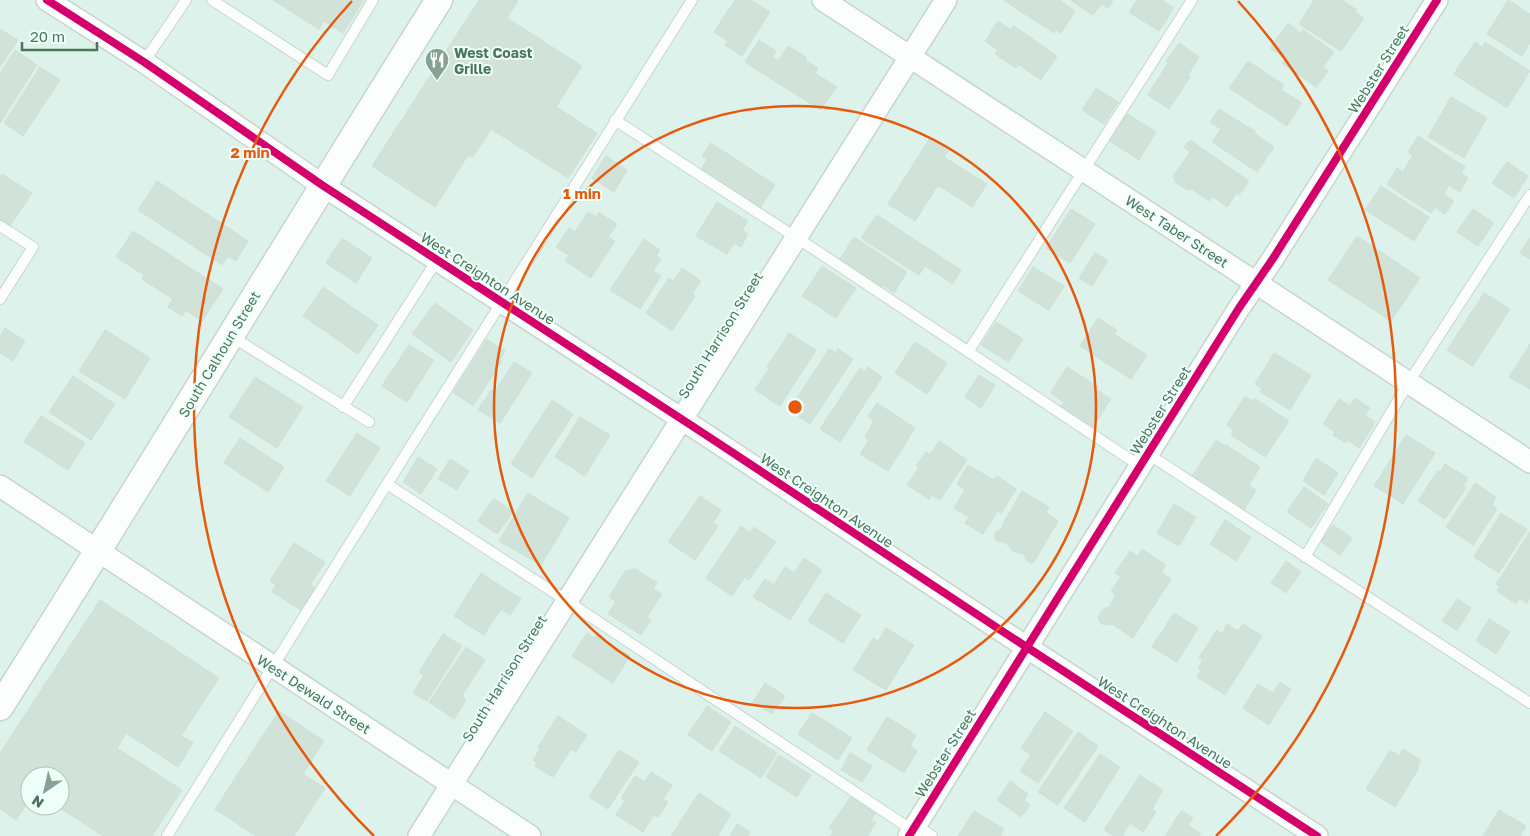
<svg xmlns="http://www.w3.org/2000/svg" width="1530" height="836" viewBox="0 0 1530 836" font-family="'Golos Text',sans-serif">
<style>
.residential{fill:#ddf2ea;fill-rule:evenodd}
.building{fill:#d1e2d9;stroke:#cfe0d7}
.lines{fill:none;stroke-linecap:round;stroke-linejoin:round}
.service-casing{stroke:#c7d5cf;stroke-width:12}
.minor-casing{stroke:#c7d5cf;stroke-width:24}
.tertiary-casing{stroke:#c7d5cf;stroke-width:29}
.service{stroke:#fcfefd;stroke-width:10}
.minor{stroke:#fcfefd;stroke-width:21}
.tertiary{stroke:#fcfefd;stroke-width:26}
.cycleway-casing{stroke:#effff9;stroke-width:11}
.cycleway{stroke:#d6006c;stroke-width:8}
.ring{fill:none;stroke:#e8590c;stroke-width:2.5}
.labels{text-anchor:middle;dominant-baseline:central;stroke-width:4;stroke-linejoin:round;paint-order:stroke}
.poi-label{font-size:14px;font-weight:bold;fill:#4c765c;stroke:#effff9;text-anchor:start}
.street-label{font-size:14px;fill:#4c765c;stroke:#effff9}
.centre{fill:#e8590c;stroke:#effff9;stroke-width:2.5}
.ring-label{font-size:15px;text-anchor:middle;font-weight:bold;fill:#e8590c;stroke:#effff9;stroke-width:4;stroke-linejoin:round;paint-order:stroke}
</style>
<rect width="100%" height="100%" fill="#ecf7f4"/>
<!-- residential -->
<path class="residential" d="M0,0H1530V836H0ZM30,776H60V806H30Z"/>
<!-- building -->
<path class="building" d="M273,0H364L343,33L324,21L319,29Z
M479,0H517L518,1L507,18L582,66L556,107L597,133L568,178L491,129L473,157L468,155L435,207L372,166Z
M735,0H751L770,12L742,56L725,45L728,41L714,32Z
M1003,0H1059L1075,11L1061,33L1056,30L1054,33Z
M1070,0H1113L1108,8L1101,4L1093,15Z
M1137,0H1162L1174,8L1159,31L1129,12Z
M1314,0H1342L1357,10L1355,12L1364,18L1341,51L1299,24Z
M1508,0L1530,14V43L1522,56L1487,34Z
M998,21L1011,30L1014,26L1057,56L1041,80L1018,64L1016,68L995,54L998,50L985,41Z
M1288,23L1301,33L1303,30L1334,52L1323,67L1328,71L1316,87L1282,63L1285,59L1270,48Z
M0,29L18,40L0,67Z
M759,40L776,51L772,57L778,61L788,46L807,58L805,60L818,68L815,73L837,87L820,110L745,62Z
M1475,42L1482,47L1485,42L1530,71L1507,108L1454,74Z
M1179,43L1199,57L1188,75L1166,61Z
M15,50L37,65L0,123V74Z
M1248,61L1284,85L1281,90L1302,103L1287,126L1229,88Z
M1168,63L1190,77L1169,109L1148,95Z
M40,67L60,80L23,136L4,123Z
M1096,88L1118,102L1104,124L1082,110Z
M1451,97L1487,118L1464,158L1428,137Z
M1219,109L1255,131L1254,133L1274,147L1257,172L1212,142L1221,129L1210,122Z
M1127,114L1156,132L1139,160L1110,141Z
M1418,136L1465,167L1461,173L1468,178L1460,192L1449,185L1444,194L1454,201L1445,214L1435,207L1431,213L1392,188V187L1387,184L1397,168L1403,172L1413,155L1408,152Z
M930,138L949,150L944,157L987,184L972,207L938,185L915,221L888,204Z
M1190,140L1249,181L1239,195L1237,193L1227,207L1212,196L1209,201L1192,189L1188,190L1176,183L1173,176L1190,152L1184,147Z
M711,143L775,185L760,208L701,170L707,159L702,156Z
M606,156L627,170L614,192L592,178Z
M1507,162L1528,176L1514,198L1492,183Z
M2,174L32,193L10,226L0,220V177Z
M157,181L248,241L236,261L228,256L222,265L138,210Z
M1381,186L1429,217L1414,241L1365,210Z
M717,202L748,221L742,230L748,234L741,247L734,243L727,254L696,236Z
M1071,209L1095,224L1070,263L1046,248Z
M1473,209L1494,223L1478,246L1457,232Z
M588,212L596,217L599,213L617,224L608,237L615,241L591,278L565,261L569,255L556,247L569,228L575,232Z
M877,215L961,270L953,284L925,266L919,275L861,238Z
M133,231L223,289L202,321L186,310L182,316L168,307L173,299L142,279L144,275L116,257Z
M1357,236L1420,278L1391,321L1328,280Z
M854,237L907,272L894,293L883,285L880,290L839,260Z
M342,238L372,258L356,283L326,263Z
M1530,238V259L1520,253Z
M644,239L660,250L656,256L661,259L653,271L661,276L640,309L610,290Z
M1095,252L1108,261L1092,286L1079,278Z
M822,266L856,288L836,318L802,296Z
M1033,267L1064,286L1049,310L1018,291Z
M682,268L701,281L692,294L695,296L672,331L646,313L669,278L673,281Z
M323,287L378,325L358,354L303,316Z
M1484,293L1510,309L1473,366L1447,350Z
M435,303L473,330L451,362L412,334Z
M1098,318L1117,330L1114,334L1147,355L1131,379L1080,346Z
M996,322L1023,339L1008,362L981,345Z
M5,328L25,341L13,361L0,353V336Z
M105,330L150,358L125,399L79,371Z
M789,333L816,350L780,406L755,390L769,369L767,367Z
M487,339L505,351L500,360L502,361L473,406L453,392Z
M915,342L947,363L927,394L895,373Z
M1530,344V389L1509,377Z
M409,345L434,360L407,402L382,386Z
M829,349L836,353L838,349L853,359L810,424L789,410Z
M1274,353L1311,375L1290,410L1260,392L1262,388L1255,384Z
M514,362L532,373L500,423L478,410L491,390L494,392Z
M868,367L882,377L840,442L820,429L860,368L865,372Z
M1067,367L1098,387L1097,390L1111,399L1093,427L1061,406L1064,402L1050,393Z
M979,375L995,385L981,408L965,397Z
M73,376L115,404L91,440L49,412Z
M255,377L303,407L277,448L229,417Z
M1245,396L1252,401L1254,398L1289,421L1265,457L1231,435L1234,430L1227,425Z
M1355,398L1370,408L1365,415L1375,422L1359,448L1348,440L1346,443L1333,435L1335,432L1323,424L1339,399L1350,406Z
M552,400L573,414L532,478L511,464Z
M877,403L915,428L888,471L860,454L869,440L865,437L874,421L868,417Z
M41,416L85,443L68,470L24,442Z
M580,417L610,435L585,476L555,457Z
M357,433L380,448L350,496L326,481Z
M1406,435L1435,453L1403,504L1374,486Z
M240,438L284,467L268,492L224,463Z
M1216,440L1225,446L1226,445L1260,467L1249,485L1256,490L1244,510L1236,505L1234,507L1200,485L1202,483L1192,476Z
M939,441L967,460L940,500L932,495L929,499L907,485L919,468L916,466L926,452L930,455Z
M418,457L437,469L421,494L403,482Z
M1316,458L1338,473L1324,495L1303,481Z
M450,459L469,471L457,490L438,479Z
M1445,464L1468,478L1463,486L1466,488L1445,519L1418,501L1438,470L1440,472Z
M968,465L994,480L997,476L1016,489L1001,513L998,511L983,534L965,523L969,517L954,508L965,490L957,484Z
M1475,483L1496,497L1492,505L1497,509L1473,545L1446,527Z
M1304,487L1328,504L1311,528L1287,512Z
M1022,491L1049,507L1046,513L1058,521L1034,562L1030,563L1026,560L1024,554L1013,551L1005,542H998L994,537L996,532L1001,529L1004,522Z
M528,493L569,518L541,565L499,541Z
M700,496L721,510L713,523L718,526L695,560L668,542Z
M494,498L513,512L497,534L478,521Z
M1174,504L1196,517L1179,546L1157,533Z
M1501,513L1527,529L1499,573L1474,557Z
M1225,520L1251,537L1236,561L1210,544Z
M1333,525L1352,538L1340,555L1321,542Z
M741,526L750,533L754,527L776,542L749,580L745,577L732,596L706,578Z
M1530,532V598L1527,603L1519,598L1516,604L1497,591L1500,586L1496,584Z
M294,543L325,562L310,585L315,588L301,610L272,592L276,585L270,581Z
M1142,549L1166,565L1161,572L1171,579L1133,638L1112,624L1104,625L1100,622L1098,617L1103,609L1109,607L1116,595L1111,592L1121,576L1115,573L1130,551L1138,556Z
M804,558L822,570L790,620L753,597L765,579L774,585L785,567L794,573Z
M1286,561L1301,572L1286,593L1271,583Z
M635,569L657,583L653,589L662,594L647,617L651,620L641,635L608,614L616,602L609,597L625,571Z
M481,573L521,599L510,615L501,609L484,635L454,616Z
M826,593L861,615L843,643L808,621Z
M1457,599L1471,608L1457,631L1442,621Z
M100,600L219,678L181,736L193,743L178,767L126,733L117,748L182,790L152,836H103L57,806H60V776H30V798L16,820L0,809V753Z
M1174,613L1198,628L1177,662L1152,647Z
M1489,619L1510,632L1496,654L1476,641Z
M1227,624L1238,631L1243,624L1262,636L1225,695L1197,677L1201,670L1198,668L1203,660L1199,658L1217,630L1222,634Z
M886,628L914,645L886,690L853,670L873,638L878,641Z
M587,633L594,638L596,635L630,656L613,683L572,656Z
M443,634L462,646L427,701L413,693L424,675L419,672Z
M466,647L485,660L462,696L466,700L454,719L429,702Z
M1280,682L1291,689L1269,725L1243,708L1258,684L1273,693Z
M765,683L785,696L772,714L753,702Z
M707,706L731,722L712,751L688,735Z
M279,711L324,741L303,774L325,788L294,836H256L215,809Z
M1045,712L1073,731L1038,783L1020,771L1031,755L1021,748Z
M812,713L852,738L838,760L798,734Z
M558,716L587,735L576,752L571,749L553,777L535,766L537,762L533,760L540,749L538,747Z
M887,717L916,735L910,746L917,751L904,773L867,750Z
M735,726L777,753L761,778L719,751Z
M1078,732L1098,746L1058,805L1038,792Z
M1403,749L1421,760L1417,767L1419,768L1395,807L1366,789L1390,750L1399,756Z
M619,750L639,762L608,809L589,797Z
M850,753L872,766L862,782L841,770Z
M1100,754L1120,767L1085,822L1064,808Z
M779,755L811,775L797,797L766,777Z
M651,772L672,785L663,799L668,802L658,817L654,815L643,832L616,815L625,801L621,798L635,776L645,782Z
M1140,775L1163,790L1152,809L1156,812L1143,832L1130,823L1122,836H1114L1104,830Z
M1010,781L1028,794L1024,801L1030,805L1021,817L997,800Z
M699,793L731,814L718,836H671Z
M852,795L876,812L871,820L876,823L867,836H830L834,831L829,828Z
M1499,810L1526,826L1520,836H1483Z
M974,811L1004,829L1000,836H958Z
M1181,811L1193,818L1188,825L1201,834L1199,836H1165Z
M737,824L750,832L747,836H730Z"/>
<g class="lines">
<defs>
<path id="service" d="M212,0L328,75L373,0
M144,62L186,0
M615,120L820,253L1140,466
M0,226L33,247L0,299
M231,336L369,422
M968,352L1192,0
M343,407L437,260
M1148,454L1530,703
M387,484L567,601L912,830
M1305,557L1409,382L1530,195
M915,825L932,836
M167,836L387,484L692,0"/>
<path id="minor" d="M47,0L144,62L322,185L706,435L1002,631L1317,836
M823,0L1530,462
M0,486L530,836
M419,836L946,0
M909,836L1239,308L1272,260L1437,0"/>
<path id="tertiary" d="M0,707C148,473 291,235 439,0"/>
</defs>
<!-- service casing -->
<use href="#service" class="service-casing"/>
<!-- minor casing -->
<use href="#minor" class="minor-casing"/>
<!-- tertiary casing -->
<use href="#tertiary" class="tertiary-casing"/>
<!-- service -->
<use href="#service" class="service"/>
<!-- minor -->
<use href="#minor" class="minor"/>
<!-- tertiary -->
<use href="#tertiary" class="tertiary"/>
<defs>
<path id="cycleway" d="M47,0L144,62L322,185L706,435L1002,631L1317,836
M909,836L1239,308L1272,260L1437,0"/>
</defs>
<!-- cycleway casing -->
<use href="#cycleway" class="cycleway-casing"/>
<!-- cycleway -->
<use href="#cycleway" class="cycleway"/>
</g>
<!-- distance rings -->
<g class="ring">
<circle cx="795" cy="407" r="301"/>
<path d="M374 836A601 601 0 0 1 352 1M1238 1A601 601 0 0 1 1216 836"/>
</g>
<!-- icons -->
<defs>
<symbol id="restaurant-pin" viewBox="-11 -11 22 30"><path d="M0 17L-7.5 6A9.5 9.5 0 1 1 7.5 6Z" fill="#84a391" stroke="#effff9"/><path d="M-5-6h1v4h1v-4h1v4h1v-4h1v5L-1.5 .5V6h-2V.5L-5-1ZM5-6V6H3V1.5H1.5Q1.5-4 5-6Z" fill="#fff"/></symbol>
</defs>
<g fill-rule="evenodd">
<use href="#restaurant-pin" x="423" y="46" width="28" height="38"/>
</g>
<g class="labels">
<!-- poi labels -->
<g class="poi-label">
<text x="454" y="52">West Coast<tspan x="454" dy="16">Grille</tspan></text>
</g>
<!-- street labels -->
<g class="street-label">
<text transform="translate(1378 69) rotate(-58)">Webster Street</text>
<text transform="translate(1177 231) rotate(33)">West Taber Street</text>
<text transform="translate(488 278) rotate(33)">West Creighton Avenue</text>
<text transform="translate(720 335) rotate(-58)">South Harrison Street</text>
<text transform="translate(219 354) rotate(-59)">South Calhoun Street</text>
<text transform="translate(1160 410) rotate(-58)">Webster Street</text>
<text transform="translate(827 500) rotate(34)">West Creighton Avenue</text>
<text transform="translate(504 678) rotate(-58)">South Harrison Street</text>
<text transform="translate(314 694) rotate(33)">West Dewald Street</text>
<text transform="translate(1165 722) rotate(33)">West Creighton Avenue</text>
<text transform="translate(945 753) rotate(-58)">Webster Street</text>
</g>
</g>
<circle cx="795" cy="407" r="8" class="centre"/>
<g class="ring-label">
<text x="250" y="158">2 min</text>
<text x="582" y="199">1 min</text>
</g>
<!-- north arrow -->
<g transform="translate(45 791) rotate(214)"><circle r="24" fill="#effff9" stroke="#aec8ba"/>
<path d="M0-4L9 19L0 12L-9 19Z" fill="#84a391"/>
<text y="-8" font-size="14" font-weight="bold" text-anchor="middle" fill="#4c765c">N</text>
</g>
<!-- scale -->
<path d="M22 42v8h75v-8" fill="none" stroke="#4c765c" stroke-width="2.5"/>
<text x="30" y="42" font-size="15" fill="#4c765c" stroke="#effff9" stroke-width="4" paint-order="stroke">20 m</text>
</svg>
